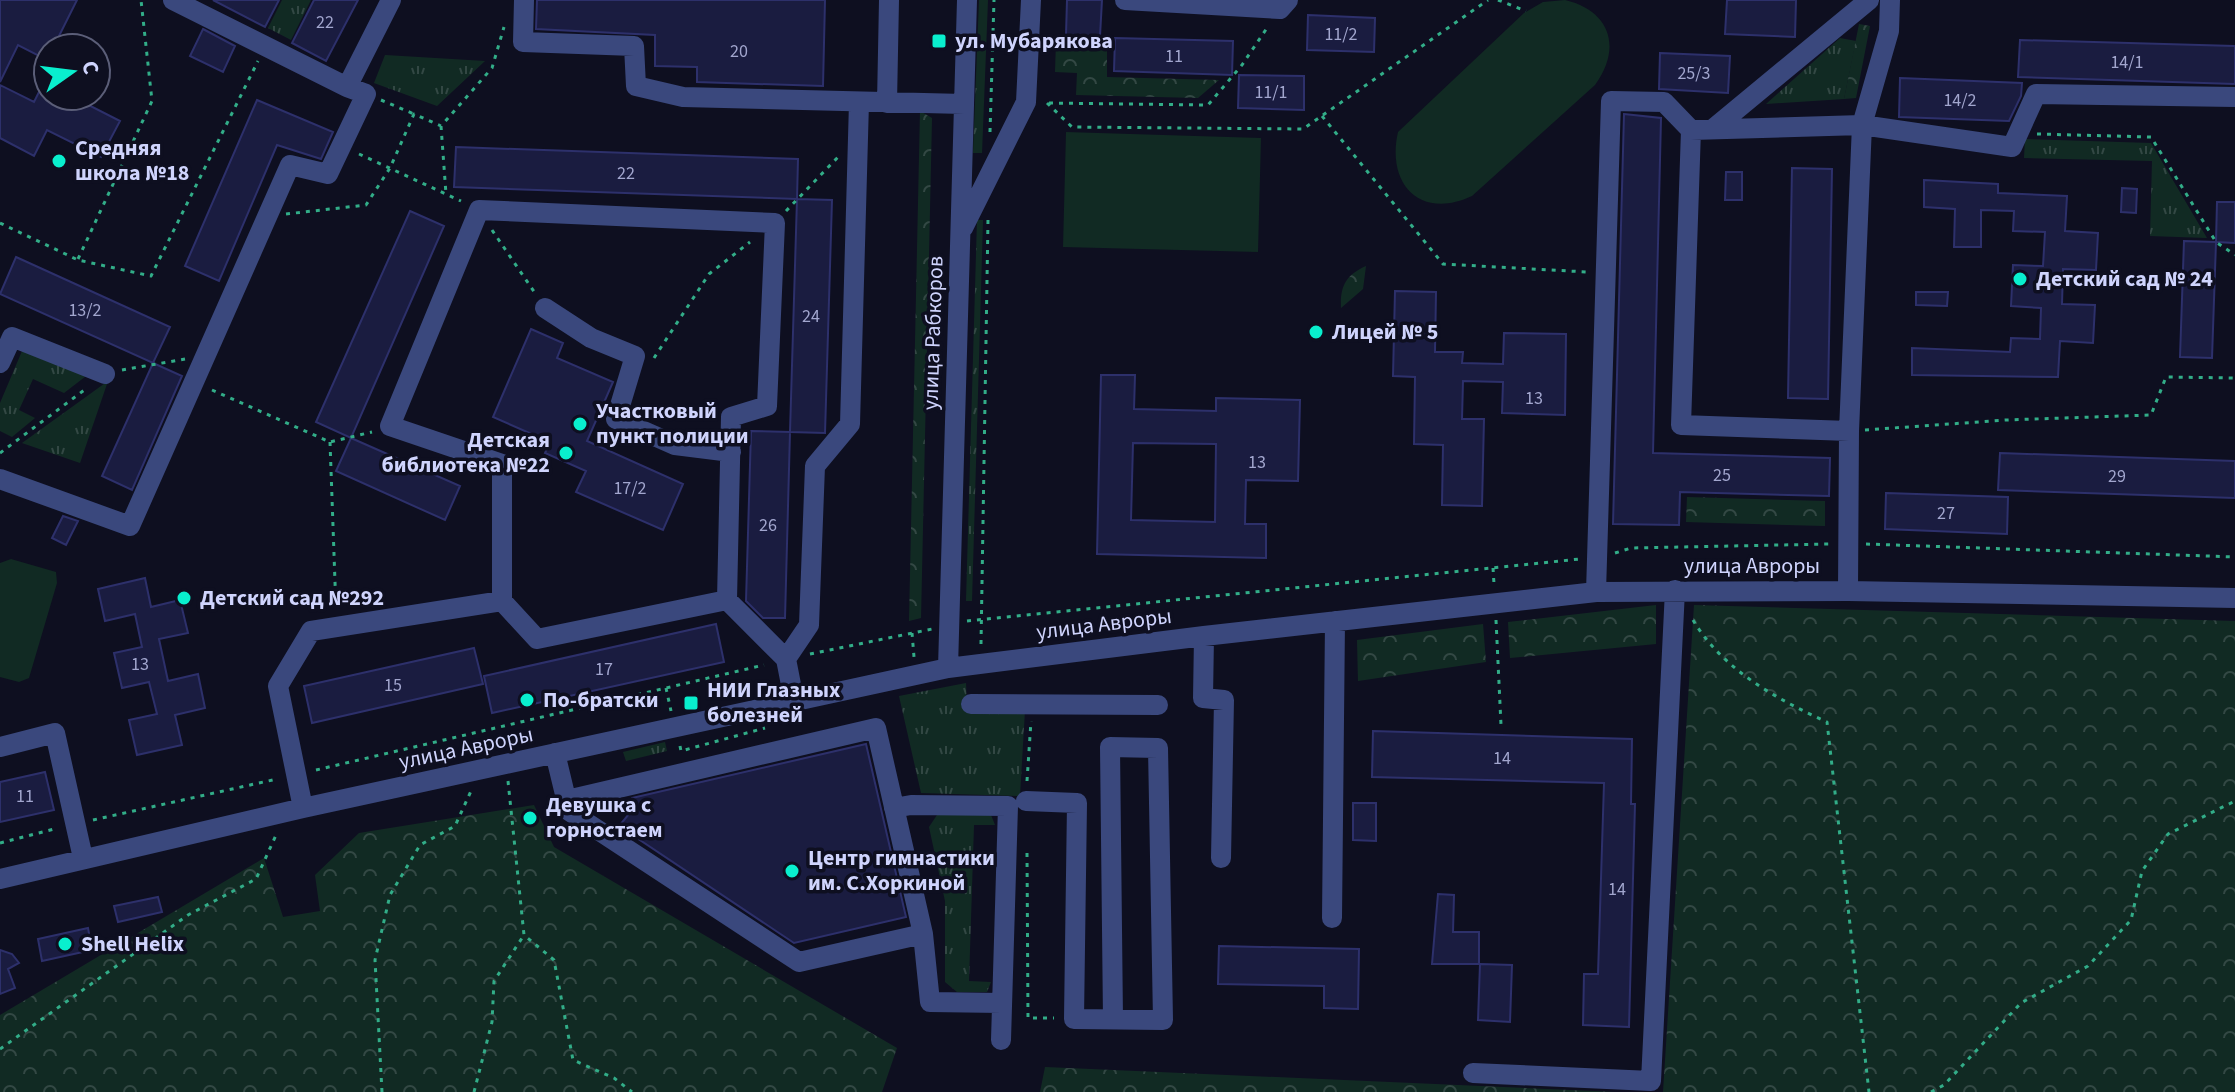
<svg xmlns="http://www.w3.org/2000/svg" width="2235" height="1092" viewBox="0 0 2235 1092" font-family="'Source Sans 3',sans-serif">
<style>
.grass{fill:url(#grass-tufts)}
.forest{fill:url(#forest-crowns)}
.pitch{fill:#112a23}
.building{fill:#1a1c40;stroke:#2d306b;stroke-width:2;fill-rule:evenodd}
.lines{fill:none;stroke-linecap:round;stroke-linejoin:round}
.path{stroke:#32ad88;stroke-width:3;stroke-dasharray:4 6;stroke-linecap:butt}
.minor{stroke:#3a487d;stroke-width:20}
.poi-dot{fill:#09efce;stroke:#0e0f20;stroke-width:3}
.labels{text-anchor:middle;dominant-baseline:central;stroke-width:7;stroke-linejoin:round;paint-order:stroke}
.number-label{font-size:18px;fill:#a2a6ce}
.poi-label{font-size:22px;font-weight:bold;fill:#cfd4fd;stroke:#0e0f20;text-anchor:start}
.street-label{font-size:22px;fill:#cfd4fd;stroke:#0e0f20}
</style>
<defs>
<pattern id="grass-tufts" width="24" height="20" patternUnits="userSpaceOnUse" patternTransform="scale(2)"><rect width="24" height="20" fill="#112a23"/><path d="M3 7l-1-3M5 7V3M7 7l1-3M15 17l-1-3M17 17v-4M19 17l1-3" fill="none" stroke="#334844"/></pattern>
<pattern id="forest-crowns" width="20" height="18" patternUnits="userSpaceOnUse" patternTransform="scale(2)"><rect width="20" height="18" fill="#112a23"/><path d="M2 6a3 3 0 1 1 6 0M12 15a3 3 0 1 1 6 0" fill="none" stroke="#334844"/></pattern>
</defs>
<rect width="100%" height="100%" fill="#0e0f20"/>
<!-- grass -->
<path class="grass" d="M282,0H311L291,40L268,28Z
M979,0H988L982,153H973Z
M1840,38L1856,41L1844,99L1766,104Z
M385,55L485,61L437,106L374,83Z
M2025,139L2151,143L2207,238L2150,236L2152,161L2024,158Z
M977,220H983L972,601H966Z
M25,344L90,373L64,393L33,379L19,410L35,418L12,437L0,431V403Z
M108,381L80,463L22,443Z
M966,683L967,708L1025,710L1020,796L921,793L899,696Z
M665,742L667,751L626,761L623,752Z
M945,814L991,815L995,825H974L969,981L991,982L987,992H957L945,982V901L929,827L937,815Z"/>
<!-- forest -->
<path class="forest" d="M1859,24L1870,26L1856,98L1844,99Z
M1056,42L1107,43V77L1219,80L1198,98L1076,95L1077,73L1055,72Z
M920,111L932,118L921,618L909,621Z
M1366,266L1363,289L1341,308C1340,286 1346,275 1366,266Z
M1687,497L1825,501V526L1686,522Z
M1656,605V644L1510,658L1508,622Z
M1694,605L2235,621V1092H1663Z
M1483,624L1486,662L1358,681L1357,640Z
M534,805L554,847L897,1048L882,1092H0V1015L264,858L283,917L320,911L315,875L359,833Z
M1045,1067L1616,1092H1040Z"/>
<!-- pitch -->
<path class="pitch" d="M1565,0C1611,11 1622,48 1595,85L1472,196C1421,220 1386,185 1398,132L1524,13L1543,2Z
M1066,132L1261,138L1258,252L1063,247Z
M11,559L56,572L57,583L29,678L19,682L0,677V563Z"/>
<!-- building -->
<path class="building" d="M0,0H77L53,48H48L47,60L18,45L0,82Z
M213,0H279L265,27Z
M314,0H358L326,61L292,43Z
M537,0H825L823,86L697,82V67L655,66V35L536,29Z
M1067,0H1102L1100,36L1066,35Z
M1727,0H1796L1795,37L1725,34Z
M1308,15L1375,18L1374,52L1307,50Z
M203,29L235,46L223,72L190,56Z
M1115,38L1233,41L1232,75L1114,71Z
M2020,40L2235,46V84L2018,77Z
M1660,53L1730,56L1728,93L1659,89Z
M48,74V96H71L120,121L101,157L47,130L34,156L0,138V85L34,102Z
M1239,75L1304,76V110L1238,108Z
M1900,78L2022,83L2021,96L2009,121L1899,117Z
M257,100L333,132L321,159L277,145L219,281L185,266Z
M1624,114L1661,118L1653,453L1830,458L1829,496L1680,492L1679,525L1613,524Z
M456,147L798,159L797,199L454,187Z
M1792,168L1832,169L1828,399L1788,398Z
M1726,172H1742V200H1725Z
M1924,180L1998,184V193L2067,196L2065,231L2098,233L2096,270L2063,269L2062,304L2095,305L2093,343L2060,341L2058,377L1912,375V348L2010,352L2011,338L2040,339L2041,308L2011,306L2013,265L2043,266L2045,232L2013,231L2014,211L1981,210V247H1954L1955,209L1924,207Z
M2122,188L2137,189L2136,213L2121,212Z
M797,199L832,200L825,433L790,432Z
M2217,202H2235V243L2216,242Z
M410,211L444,226L351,438L316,422Z
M2184,241L2216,242L2212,358L2180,357Z
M16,257L170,327L153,363L0,294Z
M1395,291L1436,292L1435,352H1463L1462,363L1503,364L1504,333L1566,334L1565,415L1502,413L1503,382L1463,381L1462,419H1484L1482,506L1442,505L1443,445L1414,444L1415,377L1393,376Z
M1916,292H1948L1947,306L1916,305Z
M531,329L563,343L557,358L613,382L587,441L683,484L663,530L576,492L586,471L545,453L550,442L493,417Z
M153,363L182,376L132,490L102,476Z
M1101,375H1135L1134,409L1216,411V398L1300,400L1298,481L1246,480L1245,524H1266V558L1097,554ZM1133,443L1216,444L1215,522L1131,520Z
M751,431L790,432L785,618H763L746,601Z
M351,438L460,486L445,520L336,471Z
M2000,453L2235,461V498L1998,490Z
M1886,493L2008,497L2007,534L1885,529Z
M63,516L78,521L66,545L52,538Z
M145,578L151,607L180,600L188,633L159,639L168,681L198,674L205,708L175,715L182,745L137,755L129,720L157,714L149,682L122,688L114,653L142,647L135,614L105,621L98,589Z
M716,624L724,662L492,713L484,676Z
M474,648L483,684L312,723L304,686Z
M1373,731L1632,739L1631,804H1635L1629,1027L1583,1025L1584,974H1598L1604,783L1372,777Z
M866,744L906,917L794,943L619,826L634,808L632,798Z
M45,772L54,810L0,822V782Z
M1353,803H1376V841L1353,840Z
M1438,894L1454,895L1453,932H1479V964H1432Z
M158,897L162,912L118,922L114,906Z
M88,928L92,950L42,961L38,939Z
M1219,946L1359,949L1358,1009L1324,1008V986L1218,984Z
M0,950L12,954L19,963L8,969L15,988L0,994Z
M1480,964L1512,965L1510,1022L1478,1020Z"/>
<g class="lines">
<!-- path -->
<path class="path" d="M1498,0L1526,11
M381,100L414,114
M1047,103L1072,127L1303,129L1488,0
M1049,103L1208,105L1242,65L1269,25
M1322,116L1443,264L1587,272
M441,126L446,194
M990,132L994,0
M2037,134L2151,137L2216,242L2235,255
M359,154L461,201
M786,211L839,156
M286,214L366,205L390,168L414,114L441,126L492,68L504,27
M0,223L78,260L151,276L258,61
M492,230L535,293
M78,259L152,101L141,0
M654,358L709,274L750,242
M122,370L185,359
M212,390L330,442L372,432
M1865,430L2006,420L2151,415L2166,377L2235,378
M330,442L336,610
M0,453L87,388
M1866,544L2235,557
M1615,553L1631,548L1830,544
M1493,568L1494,584
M1496,620L1501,725
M1693,620C1722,669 1776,699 1827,722L1869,1092
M967,621L1580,559
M912,633L914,657
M981,644L988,220
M810,654L932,629
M666,688L671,711
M680,746L681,751L765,728
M316,770L764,665
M508,781L524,935L554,960L573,1060L614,1078L632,1092
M1027,781L1031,721
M93,820L277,779
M0,843L58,828
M1027,853L1028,1018H1054
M0,1049L188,915L256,879L277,833
M382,1092L375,960L390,895L420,845L455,826L471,791
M474,1092L492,1022L494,981L524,935
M1931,1092L1944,1085L2021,1003L2088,966L2131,920L2142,871L2168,834L2235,801"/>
<!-- minor -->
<path class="minor" d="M173,0L347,87L391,0
M524,0L523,42L634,46L636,86L683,97L964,104
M1125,0L1280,9L1288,0
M887,103L889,0
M1713,129L1869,0
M1691,130L1681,425L1849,431
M963,228L1026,102L1031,0
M545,308L591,338L635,356L616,419L675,445L731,452
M0,363L12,337L105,374
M0,479L130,526L290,165L328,174L366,94L347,87
M1848,591L1849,431L1862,125L1889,31L1890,0
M1596,592L1611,101L1664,102L1691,130L1862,125L2012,147L2036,94L2235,97
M727,600L537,639L502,601V464L390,426L479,210L775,223L767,406L731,417L727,600L786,659L794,700
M1204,636L1203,698L1224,700L1221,858
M786,659L809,625L815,466L850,424L859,102
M948,668L967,0
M971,704L1158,705
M0,747L55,733L83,858
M555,753L569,811L799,962L923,934L876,728L567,800
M1026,801L1077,803L1074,1019L1163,1020L1158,748L1110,747L1113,1019
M303,808L278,686L311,631L502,601
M894,808L911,805L1008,806L1001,1040
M0,879L303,808L948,668L1204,636L1596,592L1848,591L2235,598
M1332,918L1335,621
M923,934L930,1002L1002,1003
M1473,1073L1651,1081L1675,590"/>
</g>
<!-- markers -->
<g class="poi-dot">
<rect x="931" y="33" width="16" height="16" rx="4"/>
<circle cx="59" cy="161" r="8"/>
<circle cx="2020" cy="279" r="8"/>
<circle cx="1316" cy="332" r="8"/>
<circle cx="580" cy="424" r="8"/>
<circle cx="566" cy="453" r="8"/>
<circle cx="184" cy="598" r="8"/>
<circle cx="527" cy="700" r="8"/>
<rect x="683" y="695" width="16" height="16" rx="4"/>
<circle cx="530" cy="818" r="8"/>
<circle cx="792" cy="871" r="8"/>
<circle cx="65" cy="944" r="8"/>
</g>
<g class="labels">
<!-- number labels -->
<g class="number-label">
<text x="325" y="22">22</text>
<text x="1341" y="34">11/2</text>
<text x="739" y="51">20</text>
<text x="1174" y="56">11</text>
<text x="2127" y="62">14/1</text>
<text x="1694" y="73">25/3</text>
<text x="1271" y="92">11/1</text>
<text x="1960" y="100">14/2</text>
<text x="626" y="173">22</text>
<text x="85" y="310">13/2</text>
<text x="811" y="316">24</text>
<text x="1534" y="398">13</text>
<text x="1257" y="462">13</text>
<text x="1722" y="475">25</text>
<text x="2117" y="476">29</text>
<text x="630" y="488">17/2</text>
<text x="1946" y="513">27</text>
<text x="768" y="525">26</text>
<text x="140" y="664">13</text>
<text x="604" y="669">17</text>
<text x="393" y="685">15</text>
<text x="1502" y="758">14</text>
<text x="25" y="796">11</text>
<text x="1617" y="889">14</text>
</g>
<!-- poi labels -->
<g class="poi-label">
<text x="955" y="41">ул. Мубарякова</text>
<text x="75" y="148">Средняя<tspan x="75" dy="25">школа №18</tspan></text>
<text x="2036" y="279">Детский сад № 24</text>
<text x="1332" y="332">Лицей № 5</text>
<text x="596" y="411">Участковый<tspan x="596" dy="25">пункт полиции</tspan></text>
<text x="550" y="440" text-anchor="end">Детская<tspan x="550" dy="25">библиотека №22</tspan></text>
<text x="200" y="598">Детский сад №292</text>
<text x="707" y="690">НИИ Глазных<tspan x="707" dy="25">болезней</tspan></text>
<text x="543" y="700">По-братски</text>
<text x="546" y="805">Девушка с<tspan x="546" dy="25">горностаем</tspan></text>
<text x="808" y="858">Центр гимнастики<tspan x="808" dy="25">им. С.Хоркиной</tspan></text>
<text x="81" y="944">Shell Helix</text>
</g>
<!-- street labels -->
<g class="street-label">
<text transform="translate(933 333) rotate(-88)">улица Рабкоров</text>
<text x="1752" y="566">улица Авроры</text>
<text transform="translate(1104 624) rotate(-7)">улица Авроры</text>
<text transform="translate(466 748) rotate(-12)">улица Авроры</text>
</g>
</g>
<!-- north arrow -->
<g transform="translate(72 72) rotate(76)"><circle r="38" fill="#0e0f20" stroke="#5b5e78" stroke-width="2"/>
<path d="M0-6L14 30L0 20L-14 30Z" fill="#09efce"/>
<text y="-12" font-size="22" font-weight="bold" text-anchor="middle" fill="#cfd4fd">С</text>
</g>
</svg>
